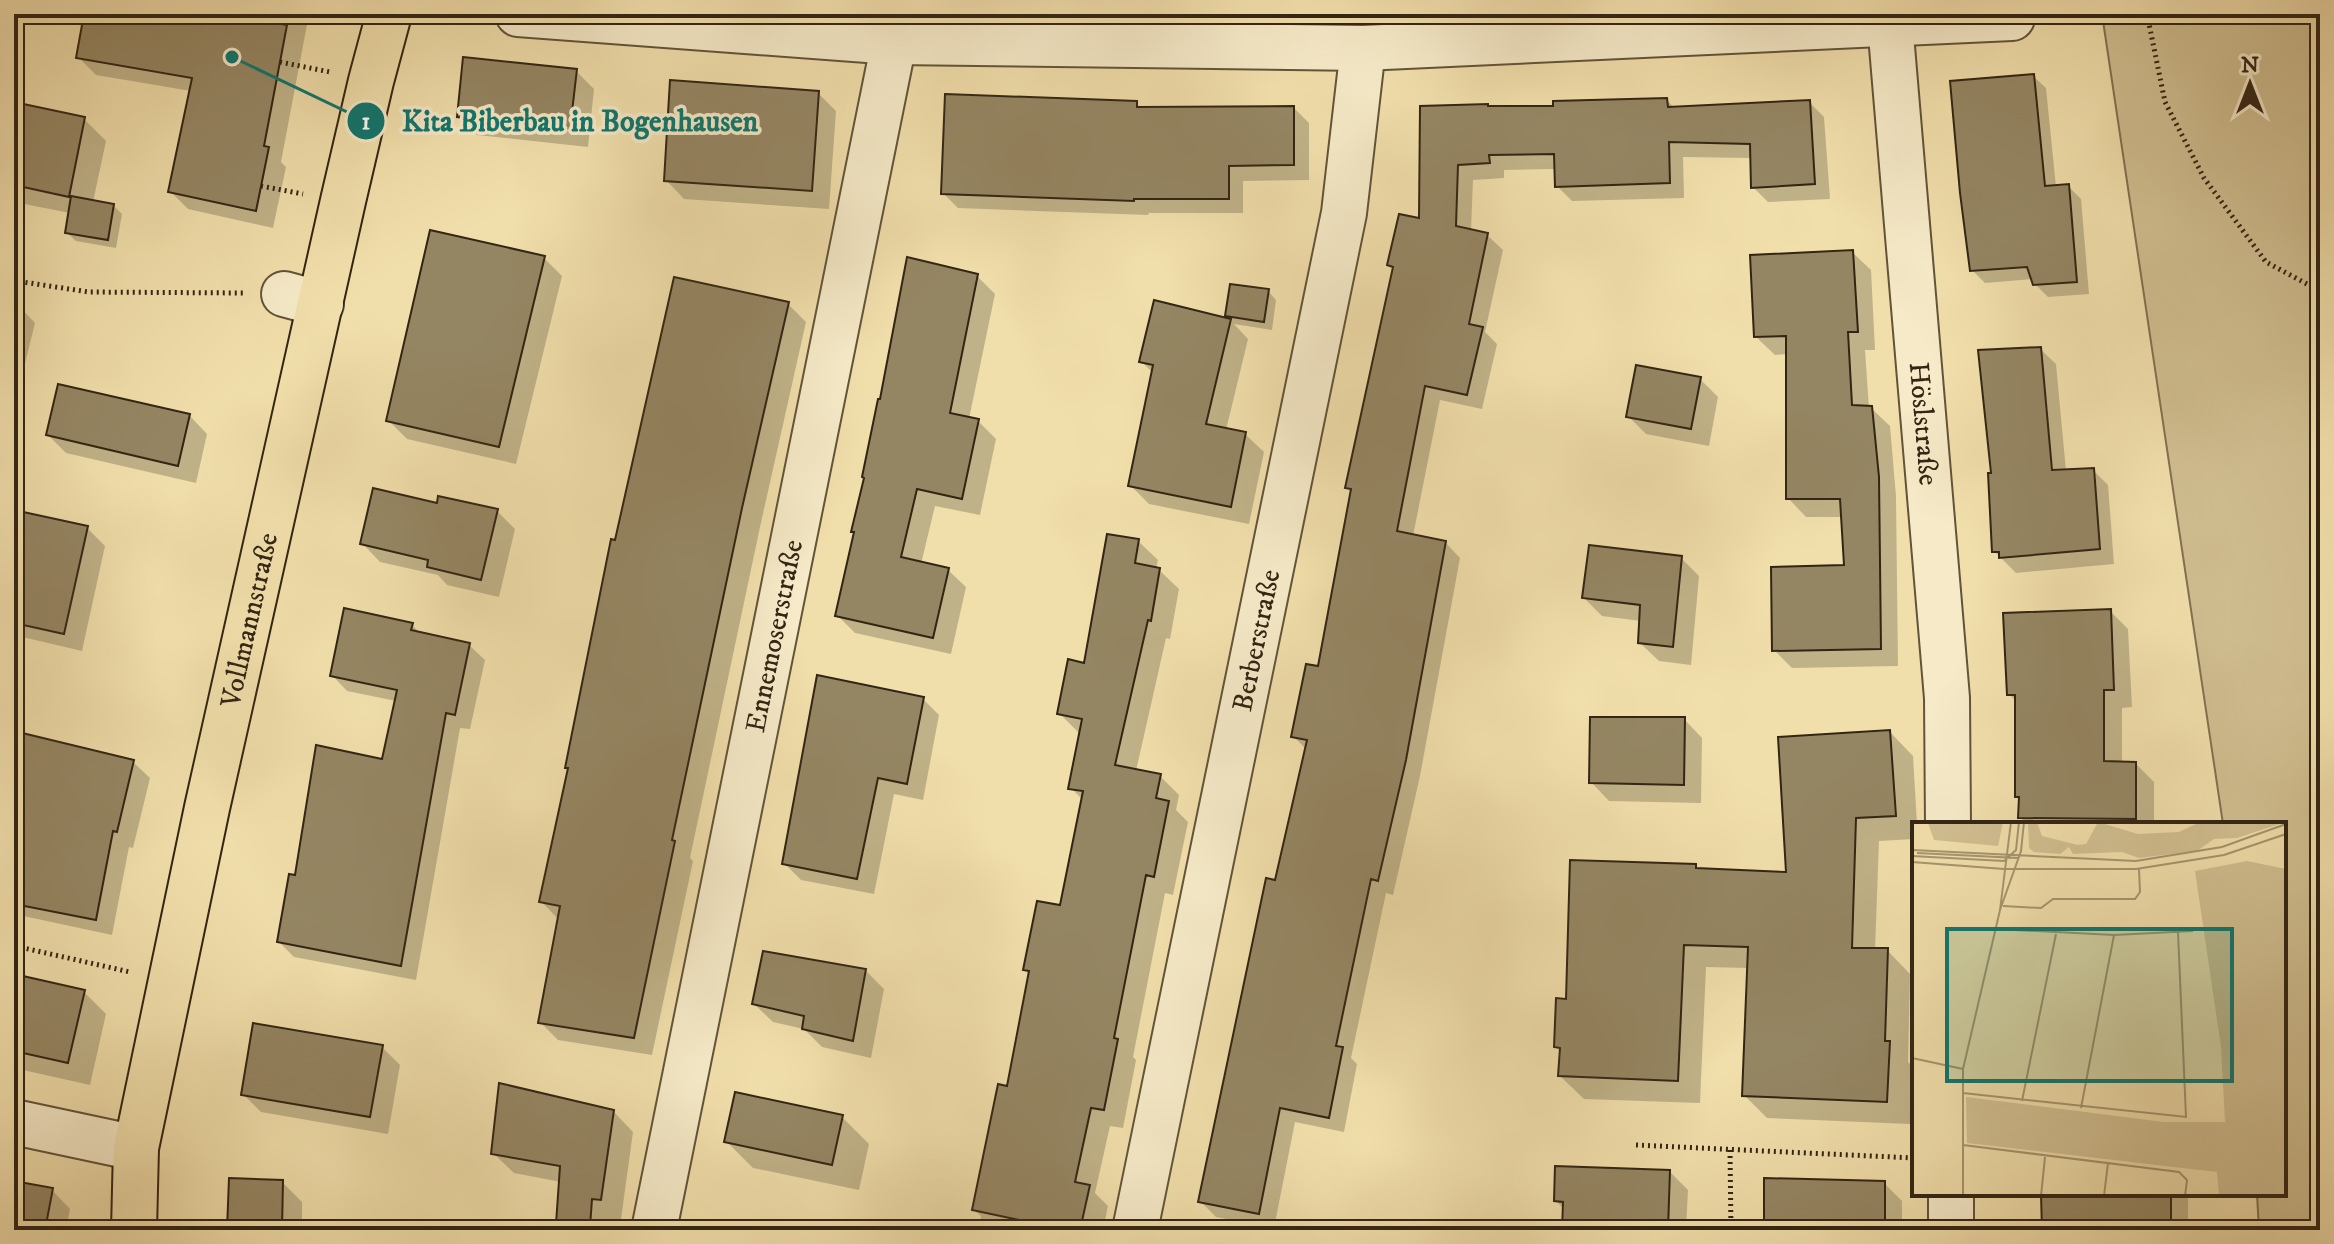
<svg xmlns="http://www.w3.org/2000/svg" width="2334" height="1244" viewBox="0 0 2334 1244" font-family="'IM FELL DW Pica',serif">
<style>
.green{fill:#d1bf91;stroke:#827252;stroke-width:2}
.shadow{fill:#0003}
.building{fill:#958663;stroke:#322514;stroke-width:2}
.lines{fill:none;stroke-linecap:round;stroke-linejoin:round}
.minor-casing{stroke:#62543a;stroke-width:48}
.major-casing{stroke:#322514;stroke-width:48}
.path{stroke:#322514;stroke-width:5;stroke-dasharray:2 4;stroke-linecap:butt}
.minor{stroke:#f6eac8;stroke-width:44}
.major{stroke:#f1dfab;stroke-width:44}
.labels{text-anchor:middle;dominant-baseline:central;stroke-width:7;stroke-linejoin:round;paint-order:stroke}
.street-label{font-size:28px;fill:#322514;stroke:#f6eac8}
.inset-road{fill:none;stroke:#a5956f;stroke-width:2}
.view{fill:#0f766e;fill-opacity:0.15;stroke:#0f766e;stroke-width:4}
.inset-edge{fill:none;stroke:#322514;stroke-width:4}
.leader{fill:none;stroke:#0f766e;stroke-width:3}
.callout-dot{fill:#0f766e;stroke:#f6eac8;stroke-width:3}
.mark-label{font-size:24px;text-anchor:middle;font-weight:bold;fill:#fff}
.callout-label{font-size:30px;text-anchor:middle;font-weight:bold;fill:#0f766e;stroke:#f6eac8;stroke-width:7;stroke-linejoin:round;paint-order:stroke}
</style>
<rect width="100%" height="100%" fill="#f1dfab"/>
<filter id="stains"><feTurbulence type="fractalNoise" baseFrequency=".0025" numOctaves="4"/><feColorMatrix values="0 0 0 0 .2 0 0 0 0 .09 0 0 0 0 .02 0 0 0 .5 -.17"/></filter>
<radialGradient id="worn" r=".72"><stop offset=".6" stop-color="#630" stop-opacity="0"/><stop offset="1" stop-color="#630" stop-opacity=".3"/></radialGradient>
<!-- green -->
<path class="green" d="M2102,14H2320V1230H2259L2257,1194H2284V824H2223Z"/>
<!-- shadow -->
<path class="shadow" d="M86,14H309L281,162L286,167L273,228L188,209L170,191L191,91L96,75L78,57Z
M1439,14H1513V19L1446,20Z
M576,71L594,89L588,147L477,135L459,116Z
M2033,76L2046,88L2056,187L2068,186L2081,199L2089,294L2048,297L2035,284L2033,279L1985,283L1972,270Z
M818,93L836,111L829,209L684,199L666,180Z
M1667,100L1675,109L1809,102L1824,117L1830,199L1768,202L1753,187L1752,158L1683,157L1684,198L1572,201L1557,186V169L1504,170V178L1473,180L1471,231L1487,235L1503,250L1485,332L1497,344L1482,409L1440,400L1413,536L1445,542L1460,558L1420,776L1393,895L1386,893L1351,1058L1357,1064L1344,1132L1295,1122L1274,1228L1216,1217L1200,1201L1307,750L1293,736L1320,668L1352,493L1347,488L1394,269L1389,265L1421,220L1490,108H1555Z
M1136,103L1142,109L1294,108L1309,123V180L1243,181V213H1149L1148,215L958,208L943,193Z
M14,104L84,119L106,141L93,202L113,205L122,214L116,248L76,241L67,233L70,213L14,202Z
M1852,252L1871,270L1875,350H1865L1869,408H1871L1890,426L1896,496L1898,666L1792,668L1774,650L1846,567L1843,517H1806L1788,498V354L1775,355L1756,337Z
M544,258L562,276L516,464L407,439L388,420Z
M977,276L995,294L969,419L978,421L996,439L980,515L935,506L921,564L948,570L966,587L951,654L855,633L837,615L881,401Z
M1268,291L1276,300L1272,330L1234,324L1248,339L1226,430L1245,434L1264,452L1249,524L1149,504L1131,486L1153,373L1141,361L1155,302L1232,321L1227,316Z
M14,301L35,323L14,408Z
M788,304L806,322L760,527L690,858L693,861L652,1055L558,1040L540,1022L559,920L541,901L617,542Z
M2040,349L2056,364L2066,471L2093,470L2108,485L2114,564L2016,573L1994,551Z
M1700,379L1718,397L1709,446L1646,434L1628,416Z
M189,415L207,434L196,483L66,453L48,435Z
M438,506L497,511L515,529L499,597L447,585L438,575L380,562L362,543Z
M14,512L87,528L105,546L82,651L14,635Z
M1138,541L1158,560L1156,569L1159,570L1179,589L1170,639L1166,638L1136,771L1160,776L1179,795L1176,810L1188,822L1173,895L1165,893L1133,1057L1136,1060L1123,1128L1110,1126L1095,1193L1108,1206L1103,1230H979L981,1216L974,1210L1009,1089L1030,975L1025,970L1061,907L1083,800L1071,788L1082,733L1078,732L1059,713L1086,665Z
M1681,558L1699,576L1691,665L1659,661L1640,643L1641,621L1602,616L1584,598Z
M2110,611L2128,629L2132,707L2122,708V763L2136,764L2154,782V824H2027L2020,817L2021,800L2017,796V702L2009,694Z
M412,625L422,635L469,645L485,660L470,729L460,728L416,980L294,957L279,942L297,878L383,762L396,701L347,691L332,675Z
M923,699L939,715L923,800L894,794L874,894L801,880L784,863Z
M1684,719L1702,738L1701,803L1609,801L1591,782Z
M1890,732L1913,756L1917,824H1914V839L1879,841L1875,950H1887L1910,974L1908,1062L1912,1066L1910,1124L1767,1118L1744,1095L1749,968L1706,967L1700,1103L1584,1099L1560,1076L1561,1052L1556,1046L1568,1001L1695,866L1699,870L1788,874Z
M14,733L133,762L150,778L133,848L129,847L112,935L14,914Z
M866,971L884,989L871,1058L822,1047L804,1029L773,1022L754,1004Z
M14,972L24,974L30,980L84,992L106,1014L90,1085L14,1068Z
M382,1047L400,1065L388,1134L261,1112L243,1094Z
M613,1111L633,1132L621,1219H612L611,1230H557L561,1182L514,1173L493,1153Z
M842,1117L869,1144L859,1190L753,1168L726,1141Z
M1670,1172L1688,1190L1686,1230H1564L1565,1210L1556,1201Z
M282,1182L302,1202V1230H229Z
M14,1183L52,1190L70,1209L66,1230H14Z
M1884,1183L1902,1201V1230H1766Z
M2043,1194H2188V1230H2044Z"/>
<!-- building -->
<path class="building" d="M84,14H226L287,25L264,146L269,147L256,211L168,192L192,78L76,58Z
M463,57L577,69L570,129L457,117Z
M2034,74L2045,186L2069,184L2077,282L2033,285L2027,267L1970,271L1960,193L1950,81Z
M670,80L819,91L812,191L664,181Z
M945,94L1137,101V107L1294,106V165L1229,166V199H1134V201L941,194Z
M1667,98L1668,107L1810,100L1815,184L1751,188L1750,144L1669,142L1670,183L1555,187L1554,154L1489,155L1490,163L1458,165L1456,226L1488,233L1469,324L1483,327L1467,395L1425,386L1397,531L1446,541L1406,760L1378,881L1371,879L1336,1046L1343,1047L1329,1118L1280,1108L1259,1214L1198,1202L1266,878L1275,880L1307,740L1291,737L1306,664L1318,666L1351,489L1345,488L1393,267L1387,265L1399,214L1419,218L1420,106L1488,104V106H1553V101Z
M14,102L85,117L69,197L14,185Z
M71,196L114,204L108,240L65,233Z
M430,230L545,256L499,447L386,421Z
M1853,250L1858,332H1848L1852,405L1872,406L1879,477L1881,649L1772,651L1771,567L1844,565L1840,499H1786V336L1754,337L1750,255Z
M907,257L978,274L950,413L979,419L962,499L917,489L901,557L949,568L933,638L835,616L854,532H851L864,478L862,477L878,399H880Z
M674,277L789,302L742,508L672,840L675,841L634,1038L538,1023L560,906L539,902L568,768H565L611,539L615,540Z
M1230,284L1269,289L1264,322L1225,316Z
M1154,300L1231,319L1206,424L1246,432L1231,507L1128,486L1153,365L1139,362Z
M2041,347L2052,470L2094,468L2100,549L1999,558V552H1992L1988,473H1991L1978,350Z
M1636,365L1701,377L1691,429L1626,417Z
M58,384L190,414L178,466L46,435Z
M373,488L437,503L438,496L498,509L481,580L427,567L428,560L360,544Z
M14,510L88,526L64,634L14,623Z
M1107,534L1139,539L1135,563L1160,568L1151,621L1148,620L1115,765L1161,774L1156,798L1169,801L1154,877L1146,875L1114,1038L1118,1039L1104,1110L1091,1108L1075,1182L1090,1185L1080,1230H1067L972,1210L998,1084L1007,1086L1029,971L1023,970L1037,901L1060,905L1083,791L1068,789L1082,719L1057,714L1068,659L1084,663Z
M1589,545L1682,556L1673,647L1638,643L1640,605L1582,598Z
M344,608L413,623L411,630L470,643L455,715L446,713L401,966L277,942L289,874L295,875L316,745L382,759L397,690L330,676Z
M2111,609L2114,690H2104V761L2136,762V819L2018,818L2019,797H2015V695H2007L2003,613Z
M817,675L924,697L907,784L878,778L857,879L782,864Z
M1590,717H1685L1684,785L1589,783Z
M1890,730L1896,816L1856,818L1852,948H1888L1885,1041H1890L1887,1102L1742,1096L1748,947L1684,945L1678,1081L1558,1076L1560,1048L1554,1047L1556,998L1566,999L1570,860L1696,864V868L1786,872L1778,737Z
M14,731L134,760L117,832L113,831L96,920L14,904Z
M763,951L866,969L853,1041L802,1029L804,1016L752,1004Z
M14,974L85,990L68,1063L14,1051Z
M253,1023L383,1045L370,1117L241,1095Z
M499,1083L614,1110L601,1200L592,1199L590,1227L556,1224L560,1166L491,1154Z
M735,1092L843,1115L832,1165L724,1142Z
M1555,1166L1670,1170L1668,1230H1562L1563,1202L1554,1201Z
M229,1178L283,1180L282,1230H227Z
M1764,1178L1885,1181V1230H1764Z
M14,1181L53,1188L45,1230H14Z
M2041,1194H2171V1230H2042Z"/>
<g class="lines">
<defs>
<g id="minor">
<path d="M518,14L894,42L1363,48L2012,18"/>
<path id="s1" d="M1890,23L1947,698L1948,824"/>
<path d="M284,294L321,304"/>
<path d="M14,1122L136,1148"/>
<path d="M1951,1194V1230"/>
<path id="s2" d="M654,1230L894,42"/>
<path id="s3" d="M1135,1230L1344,213L1363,48"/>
</g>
<g id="major">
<path id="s4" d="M134,1230L136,1148L207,808L343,201L371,81L389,14"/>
</g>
</defs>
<!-- minor casing -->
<use href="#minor" class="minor-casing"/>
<!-- major casing -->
<use href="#major" class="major-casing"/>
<!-- path -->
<path class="path" d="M2147,14L2165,102L2204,178L2266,262L2320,291
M280,62L330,72
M261,186L303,194
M14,279L23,282L89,292L243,293
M15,946L130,972
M1636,1145L1914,1158
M1730,1150L1731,1230"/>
<!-- minor -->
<use href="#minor" class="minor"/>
<!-- major -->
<use href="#major" class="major"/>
</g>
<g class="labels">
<!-- street labels -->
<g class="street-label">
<text stroke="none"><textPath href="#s1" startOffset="402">Höslstraße</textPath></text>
<text stroke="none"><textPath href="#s4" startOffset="622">Vollmannstraße</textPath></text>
<text stroke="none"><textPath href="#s2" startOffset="606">Ennemoserstraße</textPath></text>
<text stroke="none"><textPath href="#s3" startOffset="602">Berberstraße</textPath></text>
</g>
</g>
<!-- overview -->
<g transform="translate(1912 822)">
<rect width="374" height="374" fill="#f1dfab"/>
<path d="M91,0L86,24L22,18L16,1ZM125,0L130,14L166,23L174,22L186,0L226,12L267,10L288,0H373L325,16L302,17L285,29L227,36L210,30L161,32L157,25L148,32L122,30L117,26L116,0ZM335,39L374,47V374H307L305,350L55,321L54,275L252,300H313L309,225L283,49Z" fill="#d1bf91"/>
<path class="inset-road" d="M0,28L224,39L310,25L374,2M5,31L106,36M0,34L92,39L104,28L107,0M0,40L92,47H224L312,33L374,12M91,84L129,86L141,77H223L228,70L227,47M88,88L109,29L112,0M84,107L202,113L281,109M0,236L51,247M51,271L274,295L266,110M110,279L144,112M169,286L202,113M51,323L267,350L275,358L273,374M51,374V247L88,88L99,0M129,374L133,335M192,374L196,341"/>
<path class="view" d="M35,107H320V259H35Z"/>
<rect width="374" height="374" class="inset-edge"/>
</g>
<!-- callouts -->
<path class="leader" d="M232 57L366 121"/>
<g class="callout-dot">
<circle cx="232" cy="57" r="8"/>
<circle cx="366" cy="121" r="20"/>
</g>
<g class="mark-label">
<text x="366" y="129">1</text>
</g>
<g class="callout-label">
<text x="580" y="131">Kita Biberbau in Bogenhausen</text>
</g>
<!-- margin -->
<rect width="2334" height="1244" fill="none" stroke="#f1dfab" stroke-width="48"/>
<rect x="16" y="16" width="2302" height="1212" fill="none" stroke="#322514" stroke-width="4"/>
<rect x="24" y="24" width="2286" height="1196" fill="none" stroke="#322514" stroke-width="2"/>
<!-- north arrow -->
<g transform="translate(2250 84)" stroke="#f6eac8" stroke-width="6" paint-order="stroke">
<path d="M0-6L14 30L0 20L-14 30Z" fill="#322514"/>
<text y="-12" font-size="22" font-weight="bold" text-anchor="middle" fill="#322514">N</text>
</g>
<rect width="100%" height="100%" filter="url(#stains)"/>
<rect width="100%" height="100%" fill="url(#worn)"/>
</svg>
